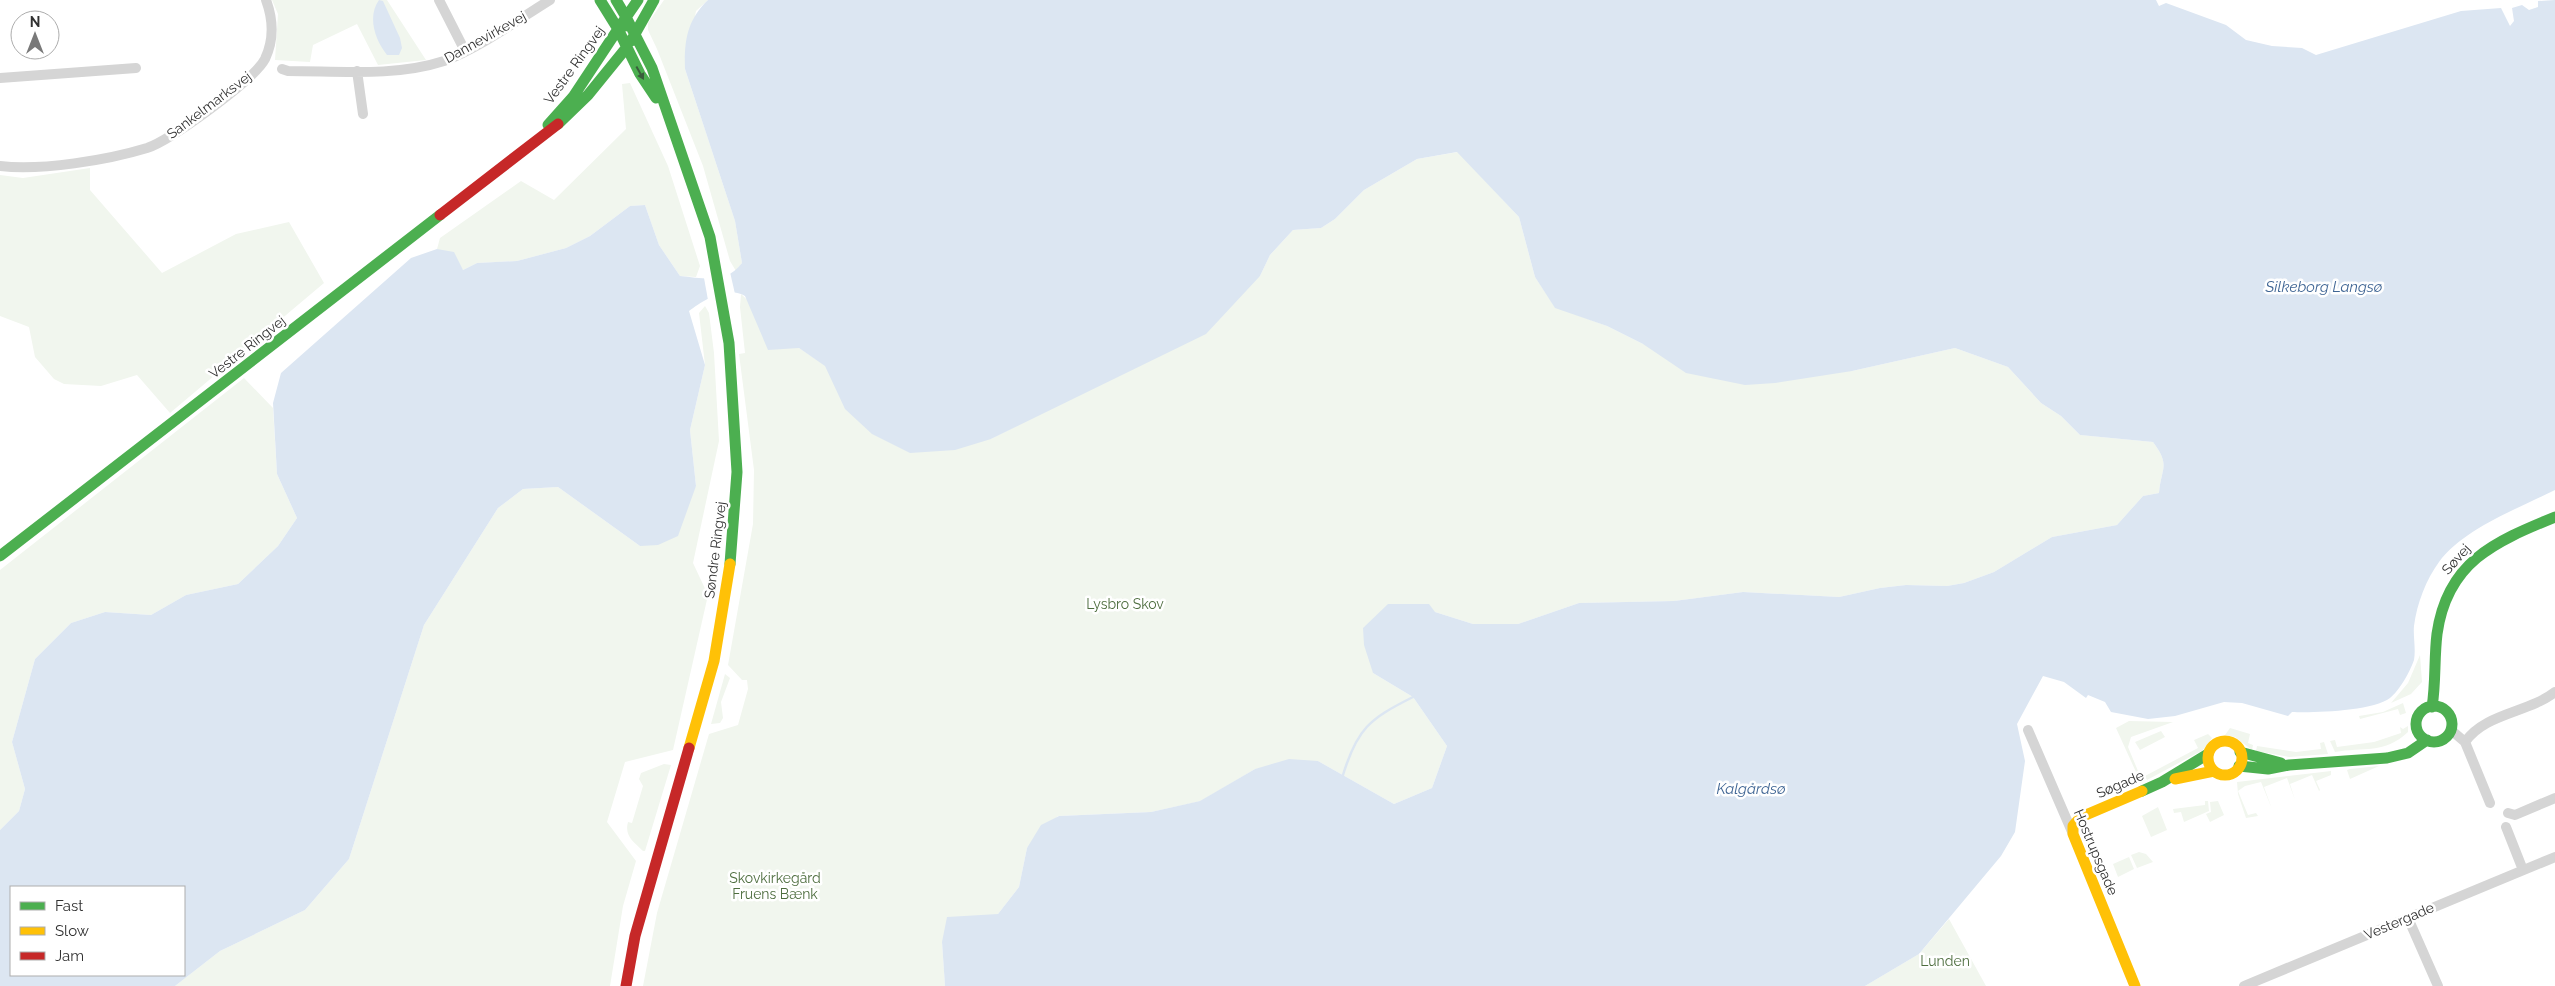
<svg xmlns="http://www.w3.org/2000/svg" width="2555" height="986" viewBox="0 0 2555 986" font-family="Raleway,sans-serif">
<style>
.green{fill:#f1f6ee}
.water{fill:#dce6f2;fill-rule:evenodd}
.pier{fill:#fff}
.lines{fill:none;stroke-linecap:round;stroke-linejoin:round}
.stream{stroke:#dce6f2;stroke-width:2.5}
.street{stroke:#d5d5d5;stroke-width:10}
.fast{stroke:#4caf50;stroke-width:11}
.slow{stroke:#ffc107;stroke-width:11}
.jam{stroke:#c62828;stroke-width:11}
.oneway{fill:#3a5d3c}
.labels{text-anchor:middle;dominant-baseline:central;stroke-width:5;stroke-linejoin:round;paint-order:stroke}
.street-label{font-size:14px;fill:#313131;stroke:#fff}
.park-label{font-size:14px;fill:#4d6d3e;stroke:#fff}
.water-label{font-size:15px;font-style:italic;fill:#3f6594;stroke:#fff}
</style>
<rect width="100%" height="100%" fill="#fff"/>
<!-- green -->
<path class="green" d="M272,0H387L426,60L378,65L357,24L313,45L310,62L275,60L278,14Z
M664,0H708L696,11L685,69L735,221L742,263L736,271L730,261L703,166L657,49L648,30V23Z
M630,83L668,166L700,266L696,277L680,276L659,245L645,205L630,206L590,236L566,248L517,261L477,263L463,270L437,249L440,238L521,181L554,200L626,129L622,84Z
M1458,152L1519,217L1535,277L1555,307L1607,326L1643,344L1852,371L1955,348L2008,367L2041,403L2061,416L2080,435L2153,442C2171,466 2161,468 2159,493L2143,496L2117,525L2052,537L1994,572L1964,583L1947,586L1906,585L1880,588L1839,597L1743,592L1674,601L1579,603L1518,624H1473L1435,612L1373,673L1413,697L1447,746L1432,788L1394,804L1318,761L1255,769L1201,801L1151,812L1058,816L1027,848L1019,887L998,914L942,942L945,986H643L657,913L709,734L738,725L748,689L747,680H742L728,665L753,524L754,470L739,354L745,353L740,307L741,294L799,348L826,366L991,439L1068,400L1260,276L1270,255L1293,230L1321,228L1335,219L1364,190L1417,159Z
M90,168V190L162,273L236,234L289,222L324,283L170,413L137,375L101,386L64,384L54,379L35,357L29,327L0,316V175L23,178Z
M705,306L709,313L714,353L719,441L693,563L708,595L673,750L625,762L607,822L636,861L623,906L610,986H175L220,951L305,910L349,859L424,625L498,508L523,489L558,487L640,546L696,486L690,430L705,365L699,313Z
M244,378L273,408L277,474L297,518L278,546L238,584L186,595L151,615L105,612L71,623L35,659L12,742L25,789L19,811L0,830V570Z
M2420,655L2422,682L2411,694L2391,703L2408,683Z
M725,674L730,678L721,702L723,718L720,723L711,724Z
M2403,703L2406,713L2400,715L2398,709L2360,719L2359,716L2383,712Z
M2129,721L2173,722L2131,737L2128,747L2138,771L2136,772L2116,728Z
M2408,726V732C2385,754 2363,747 2335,752L2330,741L2335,740L2337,747L2374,742L2401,733L2400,727L2403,729Z
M2230,728L2250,734L2248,743L2253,745L2252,750L2235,737L2225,735Z
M2161,731L2165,737L2140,750L2135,742Z
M2208,734L2212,738L2203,750L2147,780L2145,776L2198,748L2194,740Z
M2324,742L2328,754L2289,757L2256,751L2257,746L2296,752L2321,749L2320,743Z
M664,764L671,765L645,851H643C634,842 624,836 628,822L632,823L643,786L639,779L641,773Z
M2379,766L2350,779L2347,770L2350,769Z
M2331,771V775L2316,781L2320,790L2319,791L2312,775L2290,784L2295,800L2287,778L2264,787L2272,809L2261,782L2245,786L2238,791L2248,815L2256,813L2258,816L2246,818L2238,794L2237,782Z
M2205,801H2208L2209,811L2184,822L2181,812L2174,813L2173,809L2205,805Z
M2218,801L2224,815L2210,822L2206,814L2211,812L2210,802Z
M2158,807L2167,830L2151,837L2142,816Z
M2139,852L2146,854L2153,862L2137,868L2131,855Z
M2129,857L2134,869L2118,877L2113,864Z
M1949,919L1986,986H1865L1919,954Z"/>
<!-- water -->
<path class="water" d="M379,0L383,1L400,38L402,48L399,55H387C375,40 367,17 379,0Z
M708,0H2156L2159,6L2166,3L2226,25L2246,40L2272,46L2302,48L2316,55L2461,11L2501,8L2510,26L2514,21L2512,8L2522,5L2529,10L2538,7V1L2555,0V490C2519,508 2463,529 2439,562C2426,580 2417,603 2414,626C2413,636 2416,649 2414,660C2410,672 2399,691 2390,698C2373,711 2314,713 2292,712L2288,716L2242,703L2224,702L2175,716L2148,719L2111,712L2105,702L2088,695L2086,698L2064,682L2043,676L2017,724L2025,761L2015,832L2001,856L1919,954L1865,986H945L942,942L947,917L998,914L1019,887L1027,848L1041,825L1059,816L1151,812L1200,801L1255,769L1289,759L1318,761L1394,804L1432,788L1447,746L1413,697L1373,673L1364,645L1363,628L1388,604H1429L1435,612L1473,624H1518L1579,603L1674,601L1743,592L1839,597L1880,588L1906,585L1947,586L1964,583L1994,572L2052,537L2117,525L2143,496L2159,493C2161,468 2171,466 2153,442L2080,435L2061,416L2041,403L2008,367L1955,348L1852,371L1775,383L1745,385L1686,373L1643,344L1607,326L1555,308L1535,277L1519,217L1457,152L1417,159L1364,190L1335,219L1321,228L1293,230L1270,255L1260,276L1206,334L991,439L955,450L910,453L872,434L845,409L825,366L799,348L768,350L745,296C728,285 703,300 689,311L705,365L690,430L696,486L678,536L658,545L640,546L558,487L523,489L498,508L424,625L349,859L305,910L220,951L175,986H0V830L19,811L25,789L12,742L35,659L71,623L105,612L151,615L186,595L238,584L278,546L297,518L277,474L273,403L281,373L411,258L437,249L454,252L463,270L477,263L517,261L566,248L590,236L630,206L645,205L659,245L680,276C704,278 725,285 742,263L735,221L685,69C684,41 687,20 708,0ZM11,887H184V975H11Z"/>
<!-- pier -->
<path class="pier" d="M730,272L735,294L708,300L704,278Z"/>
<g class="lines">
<!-- stream -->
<path class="stream" d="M1343,775C1357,729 1369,719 1413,697"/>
<!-- street -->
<path class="street" d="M439,0L465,51
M282,69L288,71C339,71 395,77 444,61C478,49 519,19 550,0
M357,71L363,114
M0,78L136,68
M0,166C41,171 108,160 147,148C171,140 254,80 265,59C274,40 273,19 266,0
M2028,730L2073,834
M2451,730L2465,742L2490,803
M2465,742C2485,713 2528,713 2555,692
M2508,813L2515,815L2555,798
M2506,827L2523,870
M2408,918L2438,986
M2244,986L2555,857"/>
<!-- fast -->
<path class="fast" d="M616,0L626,17L625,26
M638,0L618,29L640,74L656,98
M626,17L652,68L710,237L729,343L737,472L730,564
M631,41L654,0
M558,124L588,95L627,47
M548,125L573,97L618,29L600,0
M0,556L440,215
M2416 724a18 18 0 1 1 36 0a18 18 0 1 1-36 0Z
M2432,707C2436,683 2434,658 2437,634C2447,562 2494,542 2555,517
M2240,752L2281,763
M2239,766L2268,769L2289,765L2387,758L2408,753L2427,740
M2142,791L2162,782L2208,754"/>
<!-- slow -->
<path class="slow" d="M2208 758a17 17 0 1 1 34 0a17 17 0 1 1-34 0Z
M689,748L714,661L730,564
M2175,779L2214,771
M2135,986L2073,834V826L2081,817L2142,791"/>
<!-- jam -->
<path class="jam" d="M440,215L558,124
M626,986L635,936L689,748"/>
</g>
<!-- one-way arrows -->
<defs><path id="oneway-solid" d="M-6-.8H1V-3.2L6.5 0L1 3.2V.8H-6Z" transform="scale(1.25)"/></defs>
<use class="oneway" href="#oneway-solid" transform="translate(640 73) rotate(61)"/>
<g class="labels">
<!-- street labels -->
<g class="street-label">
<text transform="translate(485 37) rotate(-29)">Dannevirkevej</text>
<text transform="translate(574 65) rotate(-54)">Vestre Ringvej</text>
<text transform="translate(209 105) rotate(-37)">Sankelmarksvej</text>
<text transform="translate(247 347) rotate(-38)">Vestre Ringvej</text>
<text transform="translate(715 550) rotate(-83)">Søndre Ringvej</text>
<text transform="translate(2456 559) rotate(-48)">Søvej</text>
<text transform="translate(2120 784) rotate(-23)">Søgade</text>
<text transform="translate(2096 852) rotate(67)">Hostrupsgade</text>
<text transform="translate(2399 921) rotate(-23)">Vestergade</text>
</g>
<!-- park labels -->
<g class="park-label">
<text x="1125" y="604">Lysbro Skov</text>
<text x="775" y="878">Skovkirkegård<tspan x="775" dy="16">Fruens Bænk</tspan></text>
<text x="1945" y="961">Lunden</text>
</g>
<!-- water labels -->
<g class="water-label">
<text x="2324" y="287">Silkeborg Langsø</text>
<text x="1751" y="789">Kalgårdsø</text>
</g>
</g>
<!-- legend -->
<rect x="10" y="886" width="175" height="90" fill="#ffffff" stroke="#adadad"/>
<rect x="20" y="902" width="25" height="8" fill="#4caf50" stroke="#adadad"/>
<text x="55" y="911" font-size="15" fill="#313131">Fast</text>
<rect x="20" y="927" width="25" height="8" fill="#ffc107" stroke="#adadad"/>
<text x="55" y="936" font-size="15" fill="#313131">Slow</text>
<rect x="20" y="952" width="25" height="8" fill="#c62828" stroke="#adadad"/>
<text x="55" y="961" font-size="15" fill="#313131">Jam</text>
<!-- north arrow -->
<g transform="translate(35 35)"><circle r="24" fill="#ffffff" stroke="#adadad"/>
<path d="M0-4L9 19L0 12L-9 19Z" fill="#797979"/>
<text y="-8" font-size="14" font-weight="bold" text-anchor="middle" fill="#313131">N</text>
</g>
</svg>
